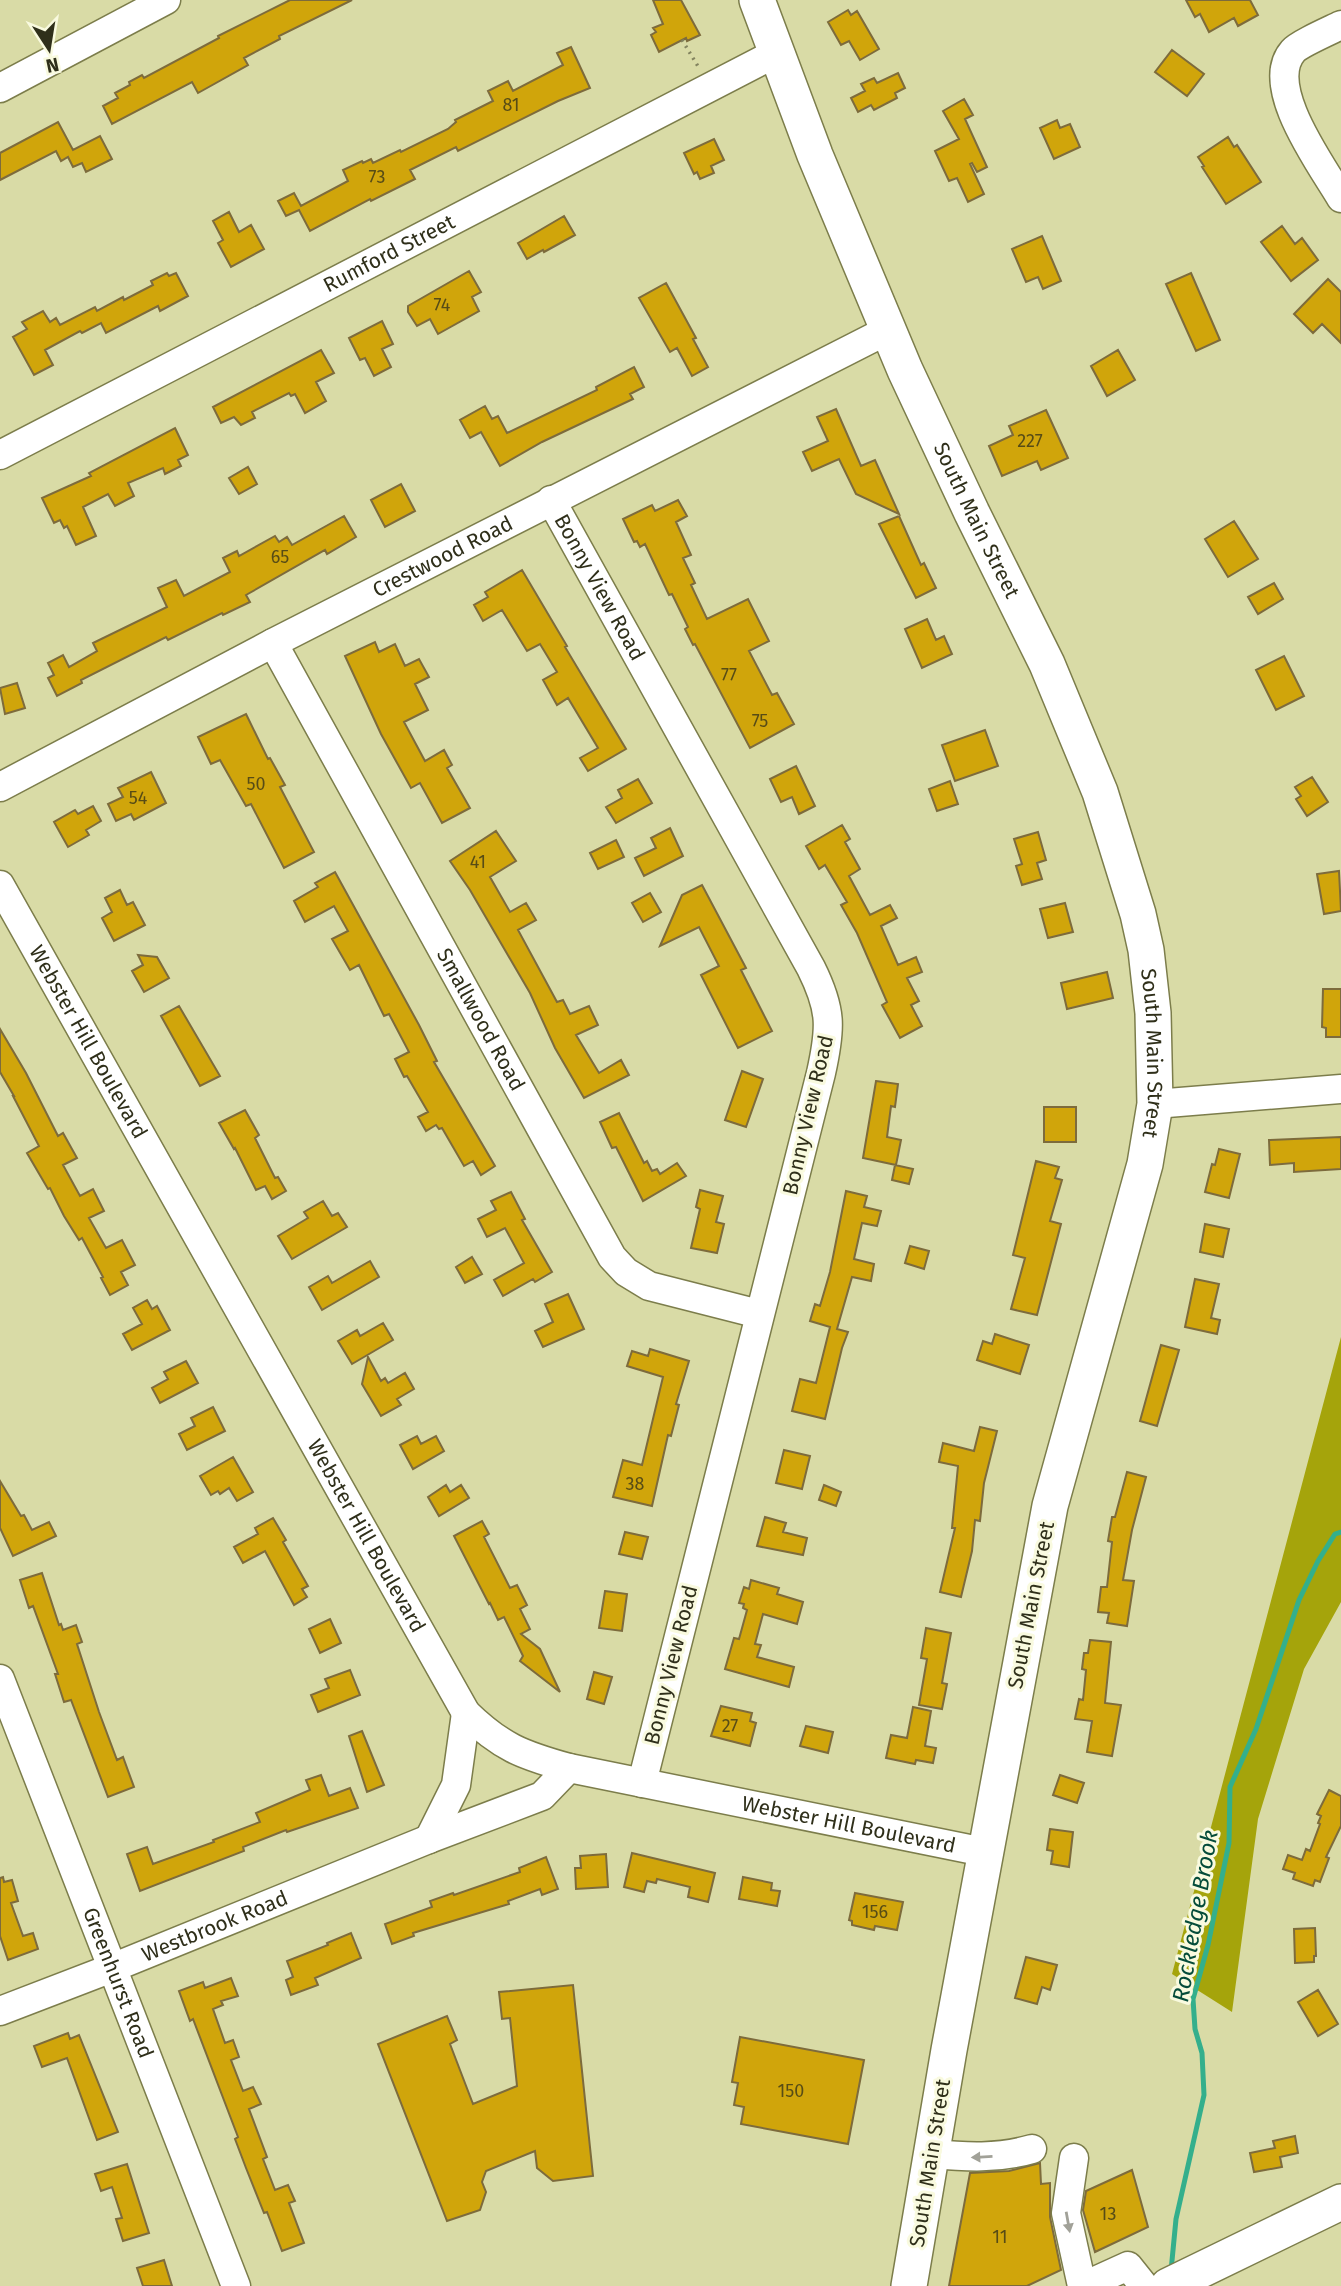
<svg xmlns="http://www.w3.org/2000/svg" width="1341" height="2286" viewBox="0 0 1341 2286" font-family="'Fira Sans',sans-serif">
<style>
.forest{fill:#a5a40b}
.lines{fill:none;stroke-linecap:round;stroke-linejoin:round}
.stream{stroke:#34af8c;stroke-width:5}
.building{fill:#d0a50b;stroke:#7d6b3c;stroke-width:2}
.minor-casing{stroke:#7c7d4b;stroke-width:31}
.major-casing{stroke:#7c7d4b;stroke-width:38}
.path{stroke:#83845f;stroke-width:3.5;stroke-dasharray:2 5;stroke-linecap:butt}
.minor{stroke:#fff;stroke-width:28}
.major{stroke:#fff;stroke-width:35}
.oneway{fill:#a1a198}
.labels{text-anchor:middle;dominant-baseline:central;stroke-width:6;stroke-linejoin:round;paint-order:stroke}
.number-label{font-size:18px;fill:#574c16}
.street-label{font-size:21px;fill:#2f2f1a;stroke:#f9fadf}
.water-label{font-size:23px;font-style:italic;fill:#054c3a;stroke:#f9fadf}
</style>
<rect width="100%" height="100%" fill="#d9dba6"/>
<!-- forest -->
<path class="forest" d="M1341,1337V1602L1304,1669L1258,1819L1232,2012L1172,1974Z"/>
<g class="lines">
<!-- stream -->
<path class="stream" d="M1171,2271L1176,2219L1204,2095L1202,2053L1195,2029L1193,1999L1208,1945L1229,1843L1230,1787L1256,1729L1299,1600L1318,1561L1335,1534L1341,1532"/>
</g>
<!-- building -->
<path class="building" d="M290,0H352L279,36L280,39L244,58L248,65L198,93L192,82L112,124L103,106L118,98L115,93L130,85L129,82L142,75L144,78L219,38L218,36Z
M653,0H681L700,35L687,41L686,38L659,52L651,35L656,32L653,28L663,24Z
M1186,0H1250L1258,15L1238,26L1234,18L1209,32L1200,14L1195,17Z
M848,10L851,15L857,11L879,49L860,60L849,41L841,45L828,22Z
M571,47L590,88L558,101L458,151L456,147L410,170L415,179L371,201L370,199L310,231L299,210L286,216L278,201L294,193L301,206L348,181L343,170L362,161L363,163L371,159L373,163L400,150L401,152L448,129L456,122L455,120L493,101L488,91L508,81L513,91L563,65L557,53Z
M1172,50L1204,74L1187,96L1155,72Z
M898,73L905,88L895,93L897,98L874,110L871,105L858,112L851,98L865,91L861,84L874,78L877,83Z
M964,99L973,115L965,119L987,167L977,172L972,163L970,164L984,194L968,202L957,178L949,181L935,151L959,139L943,111Z
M1057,120L1060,128L1070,124L1080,147L1054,159L1040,128Z
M58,122L73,150L100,136L112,159L86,172L82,163L73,167L68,157L61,161L56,151L0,180V153Z
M1228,137L1234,147L1237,145L1261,182L1226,204L1202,167L1204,166L1198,157Z
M714,139L724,160L711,166L714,173L700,179L697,172L694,174L684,153Z
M229,212L239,232L251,225L264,249L231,267L218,243L223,240L213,221Z
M564,216L575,235L544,252L543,250L527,259L518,243Z
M1282,226L1295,244L1302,238L1318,260L1291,281L1261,242Z
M1042,236L1061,281L1043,289L1038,277L1026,282L1012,249Z
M469,271L481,292L472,297L479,311L438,334L430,319L417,326L408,312V306Z
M167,273L169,276L176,273L188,296L160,311L158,306L106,333L101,323L82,333L80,331L45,350L53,365L34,375L13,337L27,329L22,322L43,311L50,322L56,318L60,325L95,307L97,311L123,297L124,300L153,285L151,281Z
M1191,273L1220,340L1196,351L1166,284Z
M1328,279L1341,292V343L1322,324L1313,333L1294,314Z
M666,283L696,338L693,339L708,367L692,376L677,348L670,352L639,298Z
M382,321L393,344L382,349L391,367L374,376L365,358L360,360L349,338Z
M321,350L334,373L316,382L326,401L305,413L295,394L291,396L289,393L252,412L255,418L241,425L234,417L221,423L213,407Z
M1118,350L1135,380L1107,396L1091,366Z
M634,367L644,387L630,394L633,399L542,442L500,466L481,432L470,438L460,420L485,406L492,419L498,416L507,433L597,390L596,387Z
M836,409L861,466L875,460L899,514L856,494L839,459L812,471L803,452L828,441L817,417Z
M1046,410L1068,458L1041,470L1037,461L1002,476L989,446L1013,435L1009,426Z
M175,428L188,455L178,460L181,466L165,474L163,468L128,483L134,496L115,506L108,494L83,507L96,536L76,545L67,526L64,528L60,520L54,523L42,498L91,476L89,473Z
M248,467L257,484L239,494L229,478Z
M401,484L415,511L385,527L371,500Z
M678,500L687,516L676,522L691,555L683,558L695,583L691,585L707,619L748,599L769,641L749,651L772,695L777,693L794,724L750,748L695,644L693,645L685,629L688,627L672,594L669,595L645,544L640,547L637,541L634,542L623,519L652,505L655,511Z
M344,516L356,537L327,554L325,550L246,595L250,602L223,615L222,613L168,640L166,637L81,680L82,683L57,696L48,678L54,675L48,663L63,655L69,667L97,651L93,643L167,607L158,588L176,580L184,596L230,572L223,558L237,551L239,556L275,536L279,542L287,537L292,545Z
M899,516L921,565L924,563L936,588L916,598L879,524Z
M1234,521L1258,559L1228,577L1205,539Z
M522,570L567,646L565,647L626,749L588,771L580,758L598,748L568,698L557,705L543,680L557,672L540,644L527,651L502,610L483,621L474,605L488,597L485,592Z
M1274,583L1283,599L1258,614L1248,597Z
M927,619L936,640L944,636L952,654L922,668L905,629Z
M375,642L379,652L395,644L405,666L419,659L429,677L415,684L428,710L404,722L425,761L444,750L452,765L447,768L470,808L442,823L420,783L411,788L381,734L345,656Z
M1284,656L1304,696L1276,710L1256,670Z
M17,683L25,708L5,714L0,688Z
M246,714L268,759L270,758L285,785L280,787L314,852L284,868L251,804L246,806L220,760L211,764L198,737Z
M985,730L998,766L955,781L942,745Z
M796,766L815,806L799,814L792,797L781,802L770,779Z
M151,772L166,803L134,820L131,814L116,821L108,804L123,797L118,788Z
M1312,777L1328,802L1307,816L1296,799L1301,796L1295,787Z
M638,779L652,803L616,823L606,807L622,798L618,790Z
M950,781L958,804L937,811L929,789Z
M93,806L101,821L86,830L89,835L68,847L54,822L75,810L78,814Z
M842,825L850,839L845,842L860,869L849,876L870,915L890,905L897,918L881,926L898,965L916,957L922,972L907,978L919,1001L911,1005L922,1026L900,1038L882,1005L887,1002L857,933L841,905L847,902L825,865L819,869L806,846Z
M670,828L683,856L644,876L635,858L656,848L651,838Z
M496,831L516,861L490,877L510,912L526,903L536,920L518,930L557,1002L563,1000L570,1014L589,1006L598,1025L576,1035L599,1073L621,1060L629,1075L584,1098L555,1048L530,993L470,890L450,861Z
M1038,832L1046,860L1037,863L1042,879L1022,885L1016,866L1022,864L1014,839Z
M616,840L624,857L598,869L590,853Z
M1339,871L1341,911L1324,914L1317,874Z
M335,872L419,1025L437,1061L434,1062L495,1166L481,1175L473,1161L464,1166L442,1128L439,1129L436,1125L426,1131L418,1117L428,1112L407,1076L404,1077L395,1059L409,1052L389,1014L384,1016L359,965L350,970L332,939L348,931L334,906L305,922L294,901L318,887L315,883Z
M702,885L746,968L741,970L772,1031L738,1048L701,975L719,966L699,927L660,946L682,895Z
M120,890L127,905L133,902L145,925L114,941L102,918L112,912L105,898Z
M650,893L661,912L643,922L632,903Z
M1065,903L1073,932L1048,938L1040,909Z
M138,955L157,957L169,978L144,992L132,971L143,965Z
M1107,972L1113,998L1067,1009L1061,983Z
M1323,989H1341V1037H1326V1028L1322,1027Z
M179,1006L220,1076L200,1086L161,1016Z
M0,1029L26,1073L58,1136L63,1133L77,1158L63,1165L80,1196L93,1189L104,1211L89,1218L106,1248L122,1240L135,1265L121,1272L128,1285L110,1295L101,1278L103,1277L82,1238L79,1240L64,1216L50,1188L48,1189L27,1153L39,1146L13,1096H14L0,1072Z
M742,1071L763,1079L746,1127L725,1120Z
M876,1081L898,1084L895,1107L891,1106L887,1137L901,1140L896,1165L863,1158Z
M1044,1107H1076V1142H1044Z
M245,1110L259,1135L255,1138L275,1178L278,1177L286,1191L272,1199L265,1186L256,1190L235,1148L234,1149L219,1123Z
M619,1113L644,1163L647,1161L652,1171L657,1169L660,1174L677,1163L686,1176L643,1201L616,1147L612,1148L600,1122Z
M1341,1137V1169L1294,1172V1163L1270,1165L1269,1140Z
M1219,1149L1240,1154L1229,1198L1205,1192L1212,1164L1215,1165Z
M1036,1161L1059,1167L1055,1178L1062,1180L1050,1221L1061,1224L1037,1315L1011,1309L1025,1258L1013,1255Z
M895,1165L913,1169L909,1184L892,1180Z
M700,1190L723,1196L716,1222L724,1224L717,1253L691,1248L700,1209L696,1207Z
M846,1191L867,1196L864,1207L881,1211L877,1226L862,1223L854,1259L874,1264L871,1281L852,1277L837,1329L848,1332L842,1348L825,1419L792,1411L800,1379L816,1383L830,1327L810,1321L815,1304L820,1306L830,1272Z
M511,1192L525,1219L522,1220L552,1272L535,1282L533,1279L503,1296L494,1280L524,1263L505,1228L487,1237L478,1219L496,1210L491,1201Z
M323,1201L332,1216L338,1213L347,1227L292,1259L278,1236L308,1218L304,1212Z
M1205,1224L1229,1229L1223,1257L1200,1252Z
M910,1246L929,1251L924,1269L905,1263Z
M472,1257L482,1274L465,1283L456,1267Z
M370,1261L379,1277L322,1310L309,1287L328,1276L332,1283Z
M1195,1279L1219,1284L1211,1318L1220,1320L1217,1334L1185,1327Z
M568,1294L584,1329L543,1347L535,1331L553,1322L545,1304Z
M147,1300L152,1309L157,1306L170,1330L132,1350L123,1334L142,1324L133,1308Z
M383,1323L393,1340L352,1364L338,1341L357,1330L360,1336Z
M995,1334L1029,1345L1020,1374L977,1360L983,1341L992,1344Z
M1161,1345L1179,1350L1157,1426L1140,1421Z
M650,1349L689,1361L676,1404L679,1405L671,1436L668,1435L652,1506L613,1497L623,1460L642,1465L663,1377L627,1366L632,1351L648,1356Z
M368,1357L381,1381L385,1378L388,1383L405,1373L414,1389L397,1399L401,1405L381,1416L362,1384Z
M186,1361L198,1383L160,1403L152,1388L168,1379L164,1372Z
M213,1407L225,1431L187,1450L179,1434L195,1426L191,1418Z
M980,1427L997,1431L984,1483L980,1521L975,1520L972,1551L961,1597L940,1592L955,1528H952L958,1466L939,1462L943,1443L974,1451Z
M417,1436L421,1444L436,1436L444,1451L413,1469L400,1445Z
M784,1450L810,1456L802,1489L776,1483Z
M233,1457L253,1492L237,1501L229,1488L220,1494L218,1491L211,1495L200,1476Z
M1127,1472L1146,1477L1132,1530L1123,1580L1134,1581L1127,1626L1107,1623L1109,1613L1098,1612L1101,1587H1107L1112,1542L1108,1541L1112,1517H1115Z
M0,1481L21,1516L24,1515L32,1530L49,1522L56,1536L13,1556L0,1528Z
M446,1485L450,1492L461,1485L469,1498L439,1516L428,1497Z
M824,1485L841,1492L836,1506L819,1500Z
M765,1517L786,1523L783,1532L807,1538L803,1555L757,1546Z
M273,1518L286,1540L283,1542L308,1586L302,1589L307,1597L294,1605L265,1551L243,1563L234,1547L258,1534L255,1528Z
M482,1521L489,1534L484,1537L510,1588L517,1585L527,1605L520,1609L530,1629L521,1634L540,1649L560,1692L520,1661L523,1656L504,1617L498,1620L490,1603L489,1604L454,1536Z
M625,1532L648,1537L642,1559L619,1554Z
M42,1573L59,1625L61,1624L63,1630L76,1625L82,1642L77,1644L99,1712L117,1760L123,1757L134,1787L108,1797L71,1700L64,1702L55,1674H58L33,1606L29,1608L20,1580Z
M751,1580L779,1588L777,1594L803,1602L797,1624L763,1614L755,1644L761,1645L757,1657L794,1667L789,1687L725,1669L734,1638L739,1639L747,1610L743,1608L744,1604L739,1603L744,1587L749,1589Z
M605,1591L627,1594L622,1631L599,1628Z
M330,1619L341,1643L320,1653L309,1629Z
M926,1628L951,1633L942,1683L947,1684L942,1709L919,1705L927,1659L921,1658Z
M1090,1640L1111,1642L1105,1703L1121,1705L1112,1756L1087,1752L1092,1721L1075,1719L1079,1699L1083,1700L1086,1670L1082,1669L1084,1653H1088Z
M350,1670L360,1695L318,1712L311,1695L329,1688L325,1679Z
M594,1672L612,1677L604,1704L587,1699Z
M721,1706L752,1713L750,1721L756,1723L750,1746L711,1736Z
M913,1707L931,1711L925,1746L936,1748L933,1763L916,1760L915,1764L886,1758L891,1735L907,1738Z
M806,1726L833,1732L828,1753L800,1746Z
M362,1731L384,1785L367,1792L349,1736Z
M321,1775L329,1796L350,1788L358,1808L287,1832L286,1830L243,1847L244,1851L140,1891L127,1854L147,1847L153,1864L214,1842L213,1840L260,1822L256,1813L310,1790L306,1780Z
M1060,1775L1084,1783L1077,1803L1053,1795Z
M1329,1790L1341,1796V1826L1326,1857L1329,1858L1320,1882L1315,1880L1313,1886L1293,1879L1295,1873L1283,1869L1288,1855L1302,1860L1306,1849L1310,1851L1320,1824L1318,1823L1321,1816L1317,1814Z
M1050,1829L1073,1832L1069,1867L1051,1864L1053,1851L1047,1850Z
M632,1853L715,1873L708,1902L688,1897L690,1887L657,1879L656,1883L647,1881L644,1892L624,1887Z
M606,1854L608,1887L576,1889L575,1868H581L580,1856Z
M546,1857L558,1889L542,1895L540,1889L508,1901L509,1904L413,1933L414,1936L392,1944L385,1924L432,1907L430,1901L453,1893L454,1895L520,1872L519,1868Z
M3,1877L4,1882L12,1880L18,1901L11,1903L23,1936L33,1933L38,1949L8,1960L0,1936V1878Z
M743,1877L772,1883L771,1890L780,1891L777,1906L739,1899Z
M855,1893L903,1902L897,1930L875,1926L874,1930L852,1925V1921L849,1920Z
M1315,1928L1316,1956H1314V1962L1295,1963L1294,1929Z
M351,1933L361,1958L315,1978L318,1985L291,1995L286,1980L293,1977L287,1961L328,1945L327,1943Z
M1026,1957L1057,1965L1050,1990L1042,1987L1037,2004L1015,1998Z
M231,1978L238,1996L221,2001L223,2005L213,2009L225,2043L233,2040L239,2057L231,2060L243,2091L253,2087L261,2104L249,2109L267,2157L263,2159L275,2190L288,2185L295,2201L289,2203L304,2243L282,2251L267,2212L264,2213L246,2168L235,2139L238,2137L193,2019L190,2021L179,1991L203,1982L205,1988Z
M573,1985L593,2176L553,2181L537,2168L535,2151L486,2171L482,2182L486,2192L480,2210L447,2221L378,2044L447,2016L457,2040L450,2044L473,2104L517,2086L510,2018L502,2019L499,1992Z
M1318,1990L1338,2024L1318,2036L1298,2002Z
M68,2033L70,2039L79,2035L118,2132L97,2140L67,2058L42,2067L34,2046Z
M740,2037L864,2060L848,2144L741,2124L744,2107L734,2105L738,2083L732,2082Z
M1295,2136L1298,2153L1280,2157L1282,2167L1254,2172L1250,2153L1275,2148L1273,2141Z
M1040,2163L1041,2184L1050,2183V2217L1061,2270L1027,2286H949L970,2173L1009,2171Z
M127,2164L149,2233L123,2241L116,2219L122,2218L112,2187L101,2191L95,2174Z
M1132,2170L1148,2227L1095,2252L1083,2210L1086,2191Z
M164,2260L172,2286H143L137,2268Z"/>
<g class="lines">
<defs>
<g id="minor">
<path d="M1341,25C1331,30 1299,44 1293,51C1262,86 1323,167 1341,198"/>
<path d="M0,88L166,0"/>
<path id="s1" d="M0,455L776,53"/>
<path id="s2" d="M551,500L811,968C832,1010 831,1028 821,1073L642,1783"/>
<path id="s3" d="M273,643L612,1257L626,1272L649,1286L759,1314"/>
<path id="s4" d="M0,787L273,643L888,330"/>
<path id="s5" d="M0,885L466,1713C501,1747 522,1755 569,1768L984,1852"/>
<path d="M1155,1104L1341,1089"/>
<path id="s6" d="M0,1679L236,2286"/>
<path d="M429,1839L456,1785L466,1713"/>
<path id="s7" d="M0,2011L112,1968L429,1839L542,1796L569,1768"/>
<path d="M931,2154C966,2157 998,2159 1032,2149"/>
<path d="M1074,2158L1066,2213L1082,2286"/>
<path d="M1084,2286L1128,2266L1144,2286"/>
</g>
<g id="major">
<path id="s8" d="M757,0L815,155L905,370L972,513L1047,664L1100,792L1138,914L1146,950L1153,1013L1155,1104L1145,1164L1050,1506L949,2050L909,2286"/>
<path d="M1168,2286L1341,2202"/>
</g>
</defs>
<!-- minor casing -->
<use href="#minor" class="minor-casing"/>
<!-- major casing -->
<use href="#major" class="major-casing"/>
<!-- path -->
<path class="path" d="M682,40L699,68"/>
<!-- minor -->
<use href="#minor" class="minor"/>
<!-- major -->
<use href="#major" class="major"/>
</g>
<!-- one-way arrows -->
<defs><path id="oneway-solid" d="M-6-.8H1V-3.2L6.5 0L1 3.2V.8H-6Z" transform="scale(1.75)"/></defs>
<g class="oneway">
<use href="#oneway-solid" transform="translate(982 2157) rotate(177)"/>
<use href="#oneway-solid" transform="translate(1068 2222) rotate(80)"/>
</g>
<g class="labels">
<!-- number labels -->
<g class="number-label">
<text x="511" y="105">81</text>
<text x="377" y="177">73</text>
<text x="442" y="305">74</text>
<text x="1030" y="441">227</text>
<text x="280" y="557">65</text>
<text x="729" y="675">77</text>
<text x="760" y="721">75</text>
<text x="256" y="784">50</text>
<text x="138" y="798">54</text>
<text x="478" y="862">41</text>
<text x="635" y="1484">38</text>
<text x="730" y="1726">27</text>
<text x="875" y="1912">156</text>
<text x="791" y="2091">150</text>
<text x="1108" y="2214">13</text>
<text x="1000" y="2237">11</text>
</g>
<!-- street labels -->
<g class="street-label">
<text stroke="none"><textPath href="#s1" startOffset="438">Rumford Street</textPath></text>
<text stroke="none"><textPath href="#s8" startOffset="565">South Main Street</textPath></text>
<text stroke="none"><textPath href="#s4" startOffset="499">Crestwood Road</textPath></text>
<text stroke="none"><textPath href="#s2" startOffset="100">Bonny View Road</textPath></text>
<text stroke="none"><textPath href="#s3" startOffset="430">Smallwood Road</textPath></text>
<text stroke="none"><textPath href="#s5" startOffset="180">Webster Hill Boulevard</textPath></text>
<text stroke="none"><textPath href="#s8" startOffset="1132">South Main Street</textPath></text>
<text transform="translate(808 1115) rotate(-77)">Bonny View Road</text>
<text stroke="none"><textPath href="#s5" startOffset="747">Webster Hill Boulevard</textPath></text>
<text transform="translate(1031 1605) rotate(-79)">South Main Street</text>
<text transform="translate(671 1665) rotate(-76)">Bonny View Road</text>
<text stroke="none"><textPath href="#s5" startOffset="1354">Webster Hill Boulevard</textPath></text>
<text stroke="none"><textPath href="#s7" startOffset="231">Westbrook Road</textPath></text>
<text stroke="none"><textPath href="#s6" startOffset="326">Greenhurst Road</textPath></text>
<text transform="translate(930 2163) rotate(-81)">South Main Street</text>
</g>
<!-- water labels -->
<g class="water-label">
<text transform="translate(1195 1916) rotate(-80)">Rockledge Brook</text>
</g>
</g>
<!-- north arrow -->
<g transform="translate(49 49) rotate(168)" stroke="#f9fadf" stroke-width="5" paint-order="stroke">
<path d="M0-5L12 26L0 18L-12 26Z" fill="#2f2f1a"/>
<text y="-10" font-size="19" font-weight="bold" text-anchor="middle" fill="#2f2f1a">N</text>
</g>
</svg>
